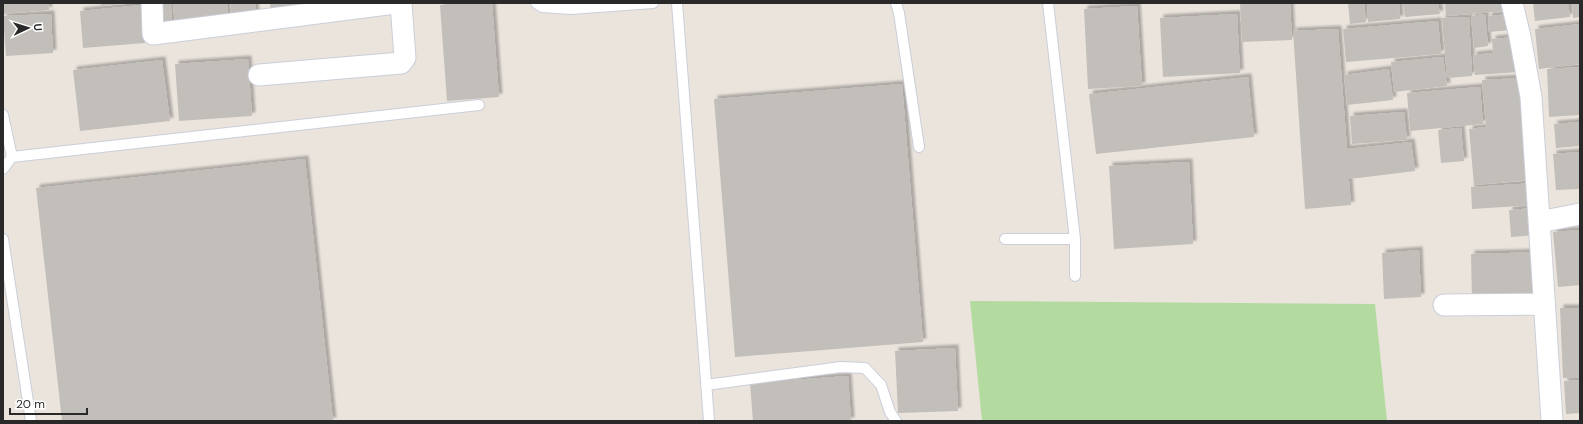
<svg xmlns="http://www.w3.org/2000/svg" width="1583" height="424" viewBox="0 0 1583 424" font-family="'DM Sans',sans-serif">
<style>
.green{fill:#b3db9f}
.building{fill:#c2beb9;filter:url(#shadow)}
.lines{fill:none;stroke-linecap:round;stroke-linejoin:round}
.service-casing{stroke:#cbced9;stroke-width:12}
.minor-casing{stroke:#cbced9;stroke-width:23}
.service{stroke:#fff;stroke-width:10}
.minor{stroke:#fff;stroke-width:21}
</style>
<defs>
<filter id="shadow"><feDropShadow dx="3.5" dy="-3.5" stdDeviation="1" flood-color="#0004"/></filter>
</defs>
<rect width="100%" height="100%" fill="#eae4dd"/>
<!-- green -->
<path class="green" d="M970,301L1375,304L1387,421H982Z"/>
<!-- building -->
<path class="building" d="M3,3H48L49,10L3,14Z
M101,3H125V4L101,6Z
M155,3H171L172,29L156,30Z
M173,3H227L228,23L175,27Z
M230,3H255L256,17L233,19Z
M270,3H309L310,12L271,16Z
M472,3H492L499,97L447,101L440,5Z
M1240,3H1290L1292,40L1242,42Z
M1348,3H1364L1366,22L1350,24Z
M1367,3H1399L1400,19L1368,22Z
M1403,3H1438L1440,14L1405,17Z
M1445,3H1505L1506,11L1446,16Z
M1533,3H1568L1570,17L1535,21Z
M1572,3H1580V17L1573,18Z
M142,5L145,43L83,48L80,11Z
M1137,6L1142,86L1088,89L1084,9Z
M51,14L53,53L6,56L3,16Z
M1237,14L1240,73L1163,77L1160,18Z
M1485,14L1488,46L1474,48L1471,16Z
M1510,14L1511,30L1489,32L1488,16Z
M1469,17L1472,76L1447,78L1442,18Z
M1438,21L1441,54L1346,62L1343,29Z
M1580,24V64L1539,69L1535,29Z
M1338,29L1347,149L1411,142L1415,171L1350,179L1347,156L1351,205L1305,209L1293,31Z
M1516,37L1519,72L1475,75L1473,55L1493,53L1492,39Z
M1443,57L1447,86L1394,92L1391,62Z
M248,59L252,116L179,121L175,64Z
M162,60L170,121L80,131L73,70Z
M1580,67V115L1549,117L1547,69Z
M1389,69L1393,100L1347,105L1344,75Z
M1248,77L1254,137L1096,154L1089,94Z
M1521,78L1532,180L1474,185L1469,129L1486,127L1482,80Z
M902,84L923,342L735,357L714,99Z
M1480,87L1483,124L1410,131L1407,93Z
M1404,112L1407,140L1352,144L1350,116Z
M1580,122V146L1556,148L1554,124Z
M1461,128L1464,161L1441,163L1438,130Z
M1580,152V189L1556,190L1553,154Z
M305,159L333,421H62L36,188Z
M1189,162L1193,244L1114,249L1109,166Z
M1535,183L1536,205L1472,209L1471,187Z
M1535,208L1537,235L1511,237L1509,210Z
M1580,230V285L1558,287L1553,232Z
M1419,250L1421,297L1384,299L1382,253Z
M1540,252L1541,299L1472,301L1471,254Z
M1560,308H1580V378H1563Z
M955,348L958,411L898,413L895,351Z
M848,376L851,421H753L750,383Z
M1580,380V413L1566,414L1564,381Z"/>
<g class="lines">
<defs>
<path id="service" d="M536,3L542,7L571,9L653,3
M677,3L709,421
M896,3L899,13L919,147
M1048,3L1075,239V276
M3,115L12,157L3,169
M12,157L479,105
M3,239L31,421
M1005,239H1075
M706,385L841,367L865,368L881,385L890,412L896,421"/>
<path id="minor" d="M152,3L153,34L395,3
M1512,3L1520,37L1531,97L1552,421
M259,75L401,63L405,58L401,3
M1539,222L1580,214
M1444,305L1544,304"/>
</defs>
<!-- service casing -->
<use href="#service" class="service-casing"/>
<!-- minor casing -->
<use href="#minor" class="minor-casing"/>
<!-- service -->
<use href="#service" class="service"/>
<!-- minor -->
<use href="#minor" class="minor"/>
</g>
<!-- border -->
<rect width="1583" height="424" fill="none" stroke="#292929" stroke-width="8"/>
<!-- north arrow -->
<g transform="translate(28 28) rotate(86)" stroke="#ffffff" stroke-width="3" paint-order="stroke">
<path d="M0-3L7 15L0 10L-7 15Z" fill="#292929"/>
<text y="-6" font-size="11" font-weight="bold" text-anchor="middle" fill="#292929">U</text>
</g>
<!-- scale -->
<path d="M10 408v6h77v-6" fill="none" stroke="#292929" stroke-width="2"/>
<text x="16" y="408" font-size="12" fill="#292929" stroke="#ffffff" stroke-width="3" paint-order="stroke">20 m</text>
</svg>
